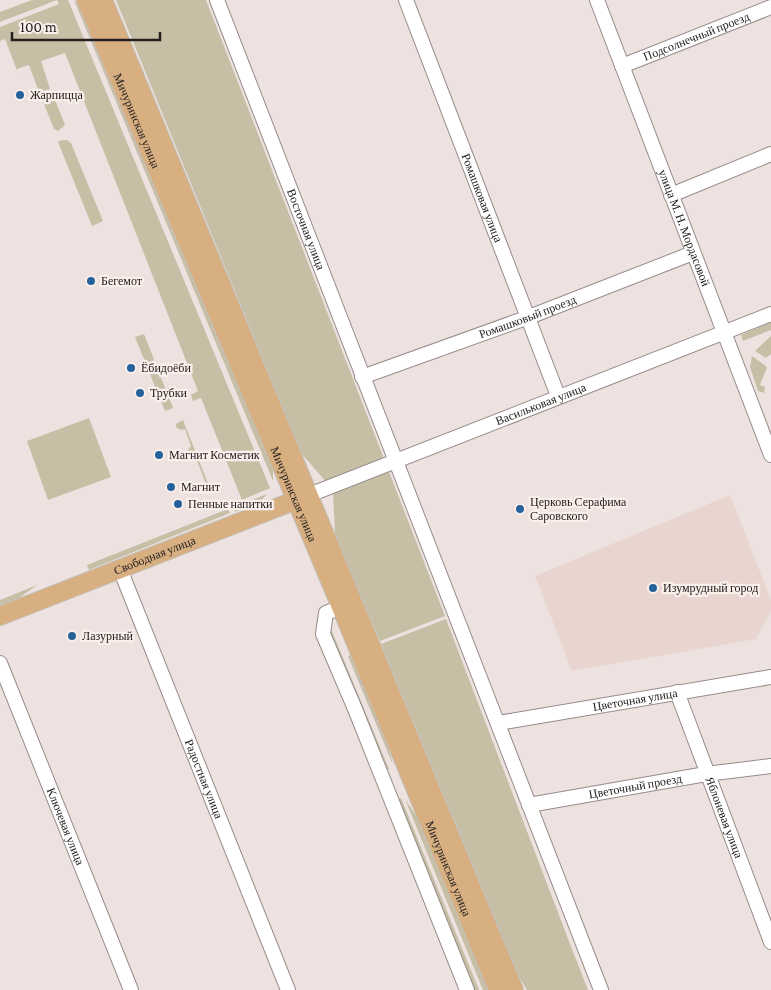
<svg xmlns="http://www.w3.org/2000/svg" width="771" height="990" viewBox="0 0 771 990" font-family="'Crimson Pro',serif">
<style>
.built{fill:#e8d5cf}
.green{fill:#c6bfa6}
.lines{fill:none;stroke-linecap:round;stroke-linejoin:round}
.minor-casing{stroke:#968c89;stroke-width:16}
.major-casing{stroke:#c2c1c0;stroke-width:20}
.minor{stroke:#fff;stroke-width:14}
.major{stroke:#d7af80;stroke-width:18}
.poi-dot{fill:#256299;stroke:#fbefec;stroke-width:2}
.labels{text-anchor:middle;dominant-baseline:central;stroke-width:4.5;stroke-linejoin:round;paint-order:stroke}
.street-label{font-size:12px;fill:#24201f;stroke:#fbefec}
.poi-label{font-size:12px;fill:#24201f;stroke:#fbefec;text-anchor:start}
</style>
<rect width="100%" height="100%" fill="#ede2df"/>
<!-- built -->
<path class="built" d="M730,495L771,600V611L756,639L572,671L535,576Z"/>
<!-- green -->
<path class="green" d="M32,0H68L270,488L242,500L201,398L193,401L191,395L198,391L65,53L41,61L50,89L39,92L29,65L17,69L18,73L5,39L0,41V27L59,4L57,0L0,22V12Z
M74,0L81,5L273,466V481Z
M116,0H206L445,616L380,641L335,535L333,490L301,453Z
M53,95L65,125L58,131L54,129L42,99Z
M62,140H67L71,143L103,221L92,226L58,142Z
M771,322V330L743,341L741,335Z
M144,334L173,408L165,411L135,337Z
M771,336V354L766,358L755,351Z
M752,356L767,367L760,385L765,387L764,393L758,391L750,367Z
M89,418L111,477L48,500L27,441Z
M183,420L211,491H209L197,461L190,459L187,452L191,446L185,429L181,430L176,427V424Z
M267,494L260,502L235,512L233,507Z
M228,509L230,513L89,570L87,565Z
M37,585L19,598L0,606V600Z
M446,619L570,944L588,990H527L519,977L381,644Z
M329,624L389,769L384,771L336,656L327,626Z
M352,655L386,736L393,765L348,656Z
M401,798L479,990H473L396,800Z
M405,799L417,817L488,990H483Z"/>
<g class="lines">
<defs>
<g id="minor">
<path id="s1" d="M217,0L601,990"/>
<path id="s2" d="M406,0L558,396"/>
<path id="s3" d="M597,0L771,455"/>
<path id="s4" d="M622,66L771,7"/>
<path d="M671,195L771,154"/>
<path id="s5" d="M362,377L529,317L693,253"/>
<path id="s6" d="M309,495L771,314"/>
<path id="s7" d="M120,569L288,990"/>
<path d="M341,607L326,613L323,634L355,709L467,990"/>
<path id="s8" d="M0,663L131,990"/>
<path id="s9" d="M677,692L771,942"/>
<path id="s10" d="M498,723L771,677"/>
<path id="s11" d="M529,805L706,774L771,766"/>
</g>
<g id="major">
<path id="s12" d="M86,0L341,607L498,990"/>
<path d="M103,0L514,990"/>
<path id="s13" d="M0,616L304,497"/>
</g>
</defs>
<!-- minor casing -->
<use href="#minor" class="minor-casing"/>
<!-- major casing -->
<use href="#major" class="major-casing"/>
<!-- minor -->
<use href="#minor" class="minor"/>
<!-- major -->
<use href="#major" class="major"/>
</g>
<!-- markers -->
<g class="poi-dot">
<circle cx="20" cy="95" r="5"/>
<circle cx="91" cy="281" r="5"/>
<circle cx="131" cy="368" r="5"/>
<circle cx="140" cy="393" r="5"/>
<circle cx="159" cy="455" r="5"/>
<circle cx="171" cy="487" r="5"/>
<circle cx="178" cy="504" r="5"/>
<circle cx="520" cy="509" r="5"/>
<circle cx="653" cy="588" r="5"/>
<circle cx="72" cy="636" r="5"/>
</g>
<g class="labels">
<!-- street labels -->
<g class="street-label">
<text stroke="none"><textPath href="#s4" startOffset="80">Подсолнечный проезд</textPath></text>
<text stroke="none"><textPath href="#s12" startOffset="131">Мичуринская улица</textPath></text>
<text stroke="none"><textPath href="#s2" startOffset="212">Ромашковая улица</textPath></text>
<text stroke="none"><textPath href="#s3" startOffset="244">улица М. Н. Мордасовой</textPath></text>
<text stroke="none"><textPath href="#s1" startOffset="246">Восточная улица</textPath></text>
<text stroke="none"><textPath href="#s5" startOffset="176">Ромашковый проезд</textPath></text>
<text stroke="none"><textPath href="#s6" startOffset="249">Васильковая улица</textPath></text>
<text stroke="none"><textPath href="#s12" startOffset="536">Мичуринская улица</textPath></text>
<text stroke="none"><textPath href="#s13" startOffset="166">Свободная улица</textPath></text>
<text stroke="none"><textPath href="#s10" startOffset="139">Цветочная улица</textPath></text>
<text stroke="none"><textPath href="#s7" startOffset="226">Радостная улица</textPath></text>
<text stroke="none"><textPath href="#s11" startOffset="108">Цветочный проезд</textPath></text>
<text stroke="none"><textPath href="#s9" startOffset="134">Яблоневая улица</textPath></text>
<text stroke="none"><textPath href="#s8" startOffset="176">Ключевая улица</textPath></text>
<text stroke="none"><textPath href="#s12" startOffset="941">Мичуринская улица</textPath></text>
</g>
<!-- poi labels -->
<g class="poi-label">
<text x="30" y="95">Жарпицца</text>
<text x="101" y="281">Бегемот</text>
<text x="141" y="368">Ёбидоёби</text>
<text x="150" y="393">Трубки</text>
<text x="169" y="455">Магнит Косметик</text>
<text x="181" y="487">Магнит</text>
<text x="530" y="502">Церковь Серафима<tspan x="530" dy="14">Саровского</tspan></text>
<text x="188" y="504">Пенные напитки</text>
<text x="663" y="588">Изумрудный город</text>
<text x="82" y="636">Лазурный</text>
</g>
</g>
<!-- scale -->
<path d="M12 32v8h148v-8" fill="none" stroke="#24201f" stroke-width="2.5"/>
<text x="20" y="32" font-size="15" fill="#24201f" stroke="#fbefec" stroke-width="4" paint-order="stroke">100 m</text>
</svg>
